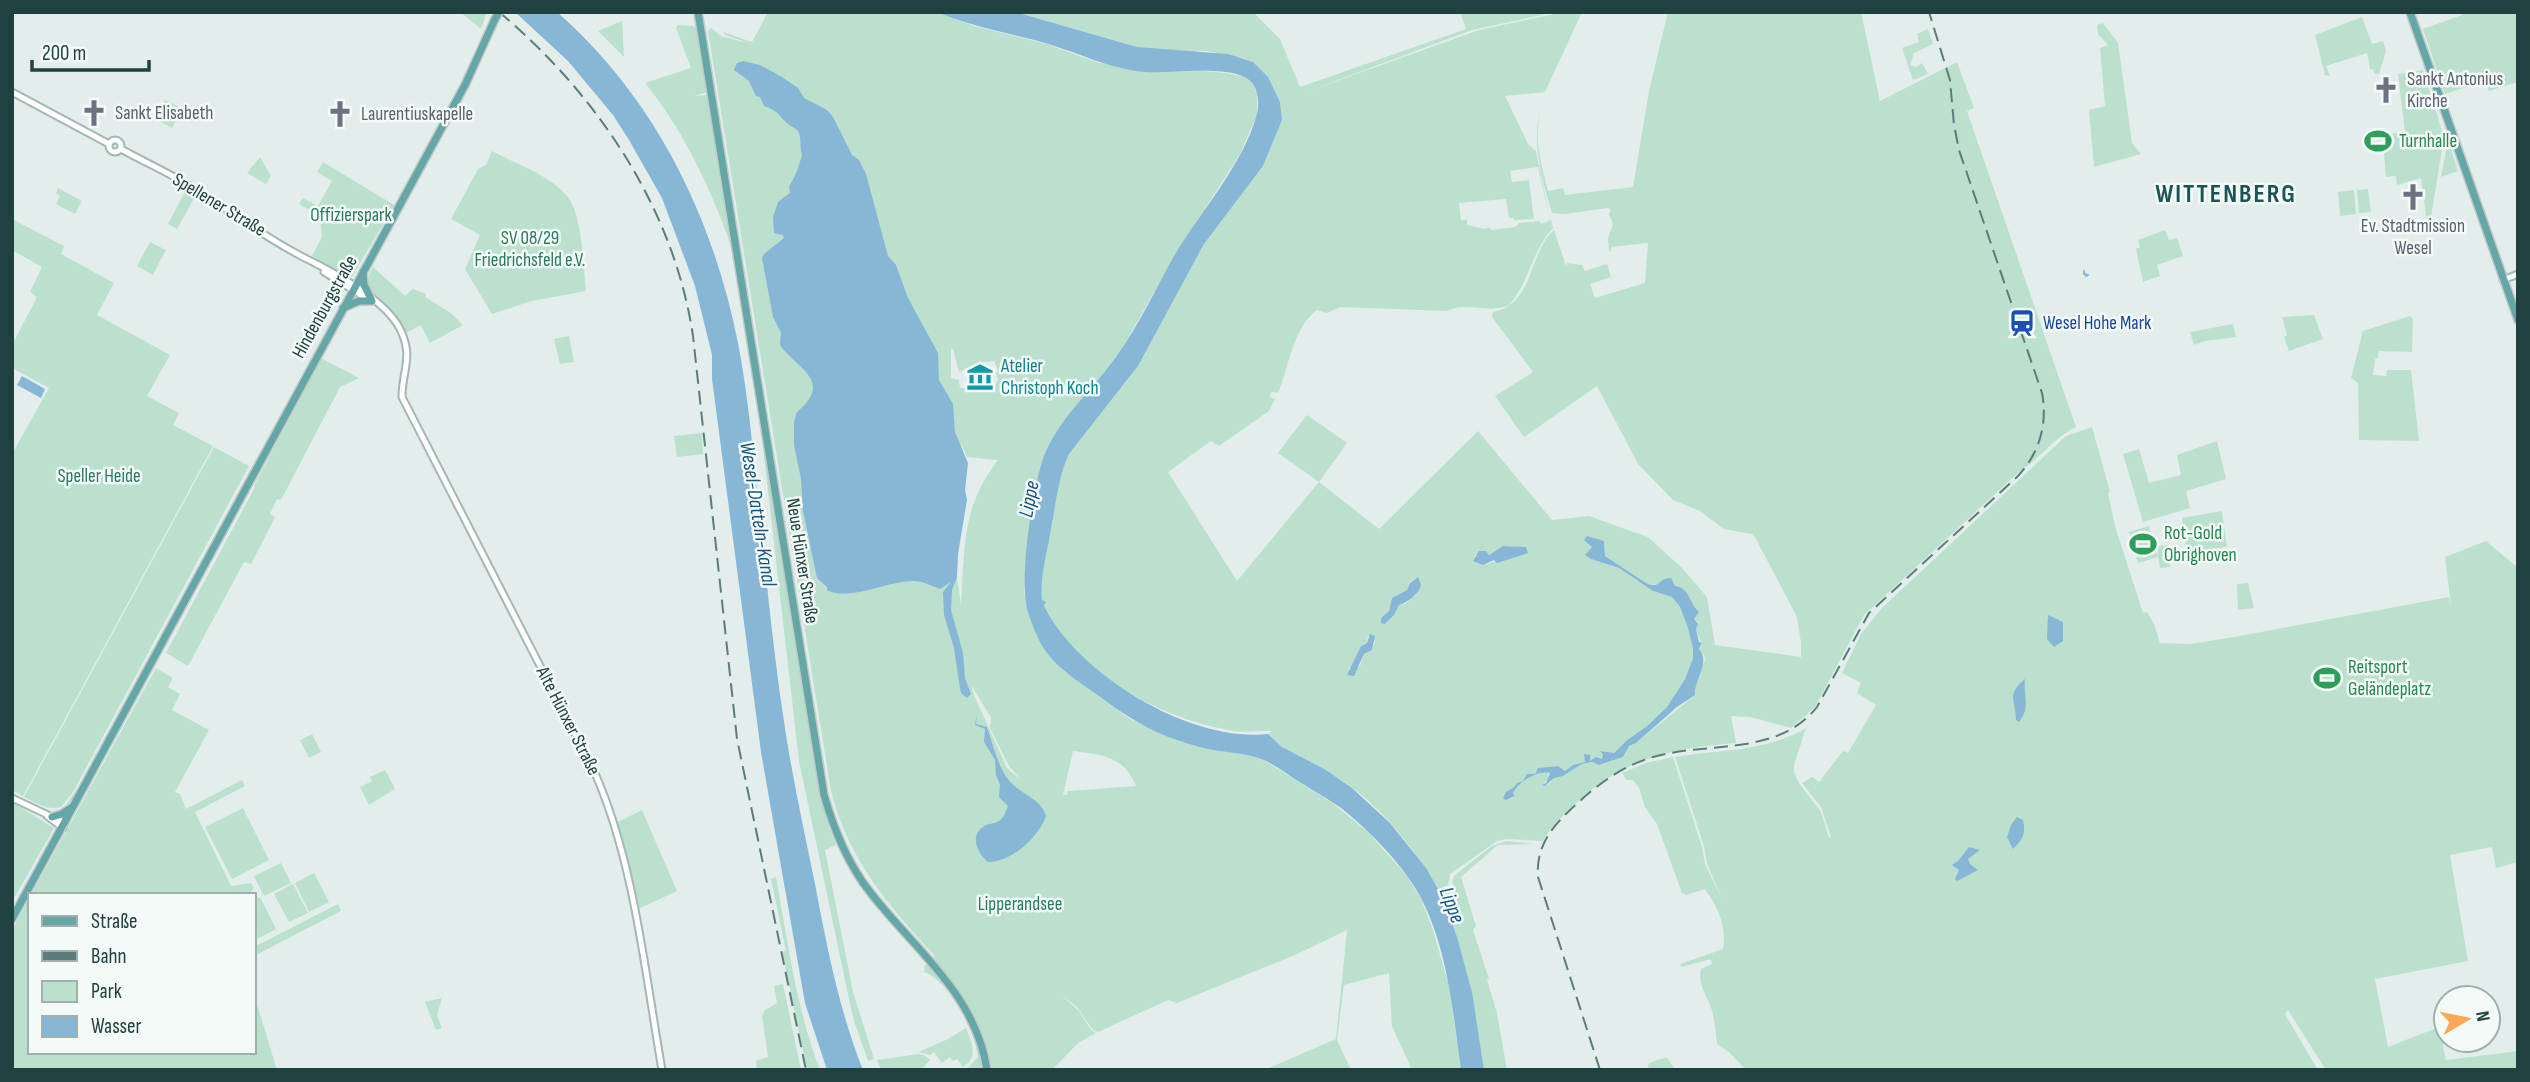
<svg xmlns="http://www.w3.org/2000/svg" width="2530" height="1082" viewBox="0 0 2530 1082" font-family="'Sofia Sans Condensed',sans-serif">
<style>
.green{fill:#bbe0ce;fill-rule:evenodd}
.water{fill:#88b6d6}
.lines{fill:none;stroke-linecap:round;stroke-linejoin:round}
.stream{stroke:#88b6d6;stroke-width:2}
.minor-casing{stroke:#a5b7b5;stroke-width:9}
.major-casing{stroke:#c1caca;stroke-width:10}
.minor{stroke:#fff;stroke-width:5}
.major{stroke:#65a6a6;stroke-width:7}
.rail{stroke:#5c7c7b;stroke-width:2;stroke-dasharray:14 7;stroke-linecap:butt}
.major-bridge-casing{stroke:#c1caca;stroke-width:10;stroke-linecap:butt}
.major-bridge{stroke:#65a6a6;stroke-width:7}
.labels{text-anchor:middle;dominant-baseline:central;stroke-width:5;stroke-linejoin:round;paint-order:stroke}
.worship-label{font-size:19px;fill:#5b616d;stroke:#f4faf8;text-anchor:start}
.leisure-label{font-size:19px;fill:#27864d;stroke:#f4faf8;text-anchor:start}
.street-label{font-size:19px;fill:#214140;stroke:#f4faf8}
.park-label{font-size:19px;fill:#297a5d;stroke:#f4faf8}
.transit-label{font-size:19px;fill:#164399;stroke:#f4faf8;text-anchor:start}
.culture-label{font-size:19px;fill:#0d838f;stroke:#f4faf8;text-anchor:start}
.water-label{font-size:21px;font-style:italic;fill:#175481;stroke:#f4faf8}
.district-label{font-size:26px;font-weight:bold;letter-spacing:2px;fill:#1c5354;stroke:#f4faf8}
</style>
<rect width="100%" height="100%" fill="#e3eeec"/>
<!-- green -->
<path class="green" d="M460,12H487L481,29Z
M768,12H937L974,26L1047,44L1096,62L1146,72L1203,71L1226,73L1245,77L1253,84L1257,94V115L1240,154L1176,254L1120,352L1059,429L1047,448L1030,525L1024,591L1026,606L1036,635L1047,653L1064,671L1130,719L1180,741L1219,751L1245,753L1265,761L1331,802L1368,832L1407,876L1421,899L1433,930L1449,986L1461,1070H1412L1392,1026L1389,973L1344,985L1337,1040L1351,1070H1264L1336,1039L1347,930L1295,955L1177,1003L1168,1000L1098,1032L1092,1029L1077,1007L1061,995L1079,1011L1091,1030L1096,1033L1078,1043L1052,1070H992C984,1025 962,992 934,958V955C888,905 848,859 831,791L708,31L711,28L721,36L751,44L725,35L723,32L752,42ZM951,349H953L959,372L983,362L994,361L998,371L996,373L998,380L994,386L990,381L978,388H960L959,380L951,378ZM961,444L967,457L998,460C961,508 965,548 961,605L953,547ZM972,686L991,718L990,728L1009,766L1021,780L1007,768L973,693ZM1073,751C1102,755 1124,756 1136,786L1068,791L1067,795H1063Z
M1015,12H1253L1280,39L1300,87L1466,29L1460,12H1556L1472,30L1303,93L1479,30L1564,12H1582L1545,92L1505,96L1528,144L1536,151L1549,214L1538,167L1510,171L1512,182L1529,180L1534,219L1514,220V218H1509L1506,199L1459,203L1461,220H1467V225L1486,229L1488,227L1492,230L1515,227L1519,223L1540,221L1541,224L1551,220L1553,228C1532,250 1529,283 1509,305C1489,314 1466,301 1447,311L1341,307L1327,313L1317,310C1293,327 1289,367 1278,393L1272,392L1269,397L1275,399L1269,411L1219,446L1211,441L1168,472L1237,581L1319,482L1278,453L1307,415L1347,443L1319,482L1379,529L1478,431L1552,520L1589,516L1648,537L1682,568L1707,597L1715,645L1801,657V643L1797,617L1756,539L1752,534L1724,529L1700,511L1673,500L1638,464L1597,386L1524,437L1495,396L1533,372L1492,317L1493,312C1534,305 1528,253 1554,230L1566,266L1567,263L1582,265L1585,271L1607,264L1611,277L1590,284L1595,298L1645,283L1648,243L1611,247V251L1609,252L1608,238L1613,224L1609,214L1611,210L1608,208L1565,214L1552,213C1543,184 1530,139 1541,110C1533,138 1541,163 1548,191L1563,188L1565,195L1633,187L1649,91L1668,12H1861L1880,101L1957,62L1974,108L1967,111L2076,427C2054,437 2041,458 2020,471L1864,615L1815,707L1791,728L1750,717L1731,716L1736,743C1672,748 1622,759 1574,805C1563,816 1550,827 1543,841L1507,839L1497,841L1450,874L1448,885L1439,889C1414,850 1388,814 1350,786C1329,771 1306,761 1284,748C1278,744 1274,738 1268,734L1272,731C1259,730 1247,733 1235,731C1162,720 1077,674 1043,606L1046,604L1042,601C1040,572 1047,552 1052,524C1056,500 1058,476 1069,454L1138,366L1204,244L1263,166L1282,119L1280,102L1253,62L1241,58L1207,51H1168L1137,47ZM1591,537L1604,542L1605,556L1646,583C1655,587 1661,582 1670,584C1685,587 1696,603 1694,619L1698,623L1696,629L1702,645L1699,649L1704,655L1705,660L1696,680L1695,695L1636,743L1629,746L1623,757L1599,765L1592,762L1582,764L1565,775L1554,778L1548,785L1544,783L1548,779L1549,771C1536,772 1518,781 1513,793L1515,796L1509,800L1517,783L1523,781L1527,774L1535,775L1538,768L1558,766L1565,771L1585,762L1588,758L1590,761L1602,759L1604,756L1600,752L1614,753L1626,741L1647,726L1667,707L1685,679L1693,658V648L1687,625L1680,607L1672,597L1653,591L1619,568L1592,559L1586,555L1592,547ZM1503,546L1526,547L1521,554L1483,565L1474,556L1486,551L1489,555ZM1416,578V595L1405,604L1399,605L1394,615L1386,624L1381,618L1389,611L1392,598L1407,590L1410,582ZM1368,636L1375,641L1372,650L1364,654L1360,666L1347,671L1352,666L1361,646L1367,643Z
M2462,12H2518V82L2489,91L2485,81L2445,94L2423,29L2462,15Z
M2362,17L2372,44L2383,41L2386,51L2379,74H2375L2373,69H2370L2367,53L2326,66L2330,76L2325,75L2315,35Z
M622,21L624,57L598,31Z
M2103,23L2118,43L2132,143L2141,154L2094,167L2089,110L2105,106L2100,48L2108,45L2098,34L2097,25Z
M678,25L694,26L698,30L708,92L694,96L707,95L732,248C711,190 685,132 645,83L691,68L676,28Z
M1928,29L1933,44L1914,53L1910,65L1916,67L1922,63L1928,74L1913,80L1902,48L1919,42L1917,34Z
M2423,70L2444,137L2431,217L2426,216L2421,178L2397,185L2396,176L2386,177L2384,152L2388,151L2386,134L2405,132L2398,74Z
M165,100L182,109L172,128L155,119Z
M2448,140L2458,171L2441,177Z
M492,151C516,164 550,175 567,196C583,216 583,266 586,291L532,301L492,314L465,269L480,235L451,219L478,169L486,165Z
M260,157L271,176L266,184L247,173Z
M323,162L394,205L352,277L337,272L312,256L322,237L320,216L299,204L303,198L318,206L332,181L317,172Z
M58,188L82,201L75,214L56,204L60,196L56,193Z
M2368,189L2371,212L2359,213L2357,190Z
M186,190L196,195L177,229L168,224Z
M2354,190L2356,214L2340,216L2338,192Z
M12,219L64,246L61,254L114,283L97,315L170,355L147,396L179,413L173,425L213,446L23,796L12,790V454L49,388L12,368V345L37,297L30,292L42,267L12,250Z
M2165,230L2169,240L2177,238L2183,256L2157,265L2160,276L2143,282L2136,249L2140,247L2138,240Z
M150,242L166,250L153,275L137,266Z
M373,267L405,296L413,289L426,294L425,297L451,313L463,325L430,343L421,325L406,333C398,317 369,293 368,284C367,278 370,272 373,267Z
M2314,315L2323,339L2289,351L2284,337L2287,335L2282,317Z
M2410,316L2413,319L2412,352L2379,351L2378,358L2375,359L2373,375L2386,376L2387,370H2411L2419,441L2359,440L2358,383L2351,378L2363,331Z
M2233,324L2236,337L2205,341L2194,345L2190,332Z
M569,336L574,362L560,364L554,339Z
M321,358L359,378L340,387L281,500L277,499L270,514L275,517L251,564L244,562L188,666L166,653L255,487L254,486Z
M2092,427L2110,492L2108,493L2115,526L2143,613L2147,612L2154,624L2160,643L2190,644L2234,637L2449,597L2451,605L2445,557L2486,541L2518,568V862L2496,868L2492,847L2450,855L2468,961L2375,979L2388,1047L2439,1027L2446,1060L2518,1051V1070H2326L2288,1010L2285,1014L2318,1070H1746L1730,1053L1717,1044C1716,1034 1715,1024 1713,1014C1709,998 1697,986 1701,969L1712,964L1711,959L1681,967L1680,964L1723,949C1727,927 1718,907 1705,889L1686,895L1682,893L1657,824L1645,807L1639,788L1633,780H1626L1622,773L1646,763L1673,757L1702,847L1705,864L1723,901L1707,864L1704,846L1675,757C1720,749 1766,752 1806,728L1794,765V772L1799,783L1821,812L1829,838L1831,837L1821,807L1802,783L1812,777L1819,782L1843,751L1848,753L1876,705L1857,693L1861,683L1842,673L1861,634L1882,608L2066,436Z
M761,430L818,785L828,824L836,845L825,850L853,992L874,1059L868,1061L853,1018L799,761Z
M702,433L703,454L677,457L674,436Z
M2217,441L2226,479L2186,491L2190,508L2143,522L2123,454L2139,449L2149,483L2181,475L2177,455Z
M214,447L249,466L73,792L61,807C47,811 37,803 24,797Z
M2222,511L2227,547L2187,553L2182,518Z
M2149,526L2158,556V546L2167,545L2170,567L2160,568L2158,557L2138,563L2129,532Z
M2248,583L2254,608L2238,610L2237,584Z
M148,659L150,660L77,794L62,811L77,789Z
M156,668L173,678L168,687L180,694L172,710L209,730L175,792L180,794L186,809L242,780L245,786L195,812L231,886L251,883L254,888L248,895H31Z
M312,734L321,752L309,758L300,740Z
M385,770L395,789L369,805L360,787L372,781L370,777Z
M12,802L54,828L12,902Z
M243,808L269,860L232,879L205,827Z
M642,810L677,891L638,909L618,822Z
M1506,841L1536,844L1498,845L1461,877L1476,926L1473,930L1489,979L1487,980L1497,1013L1507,1070H1484L1470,984L1440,892L1455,889L1452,881L1455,875L1492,846Z
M281,863L291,883L264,896L254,876Z
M314,873L329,902L309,912L295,883Z
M776,877C788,942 796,1008 820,1070H807L782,952L786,951L771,879Z
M293,884L308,913L289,922L274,894Z
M30,897V1052H254V1002L256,1001L277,1070H12V930Z
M260,897L276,929L257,939L254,932V900Z
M338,904L341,911L254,956V947Z
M925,965H930L946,983L976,1034L985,1070H966L978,1057C975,1029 950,982 924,972Z
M783,984L801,1070H757L756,1061L768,1057L762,1016L765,1010L777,1003L774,986Z
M442,998L437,1015L442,1028L436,1030L425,1002Z
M966,1028C972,1044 979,1056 963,1067L957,1059L953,1061L950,1057L942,1063L934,1052L930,1055L919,1052L948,1039Z
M918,1054L924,1055L930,1060L921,1070H881L877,1060Z
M1667,1057L1675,1070H1647L1649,1063Z"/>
<!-- water -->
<path class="water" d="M515,12H557C655,98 713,217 738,343C752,415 756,494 765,567C771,623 777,679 786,735C794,785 805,835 815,884C827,947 839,1010 863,1070H827L805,1003L761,752L712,379V355L695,286L662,198L629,140L613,115L568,61Z
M937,12H1015L1137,47L1228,54L1253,62L1268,77L1280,102L1282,120L1263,166L1204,244L1138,366L1069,454C1058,477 1056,504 1051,529C1047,555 1040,573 1042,600L1046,602L1044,606C1078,675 1191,743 1268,734L1282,747L1326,770L1352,788L1390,823L1426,868L1440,892L1457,937L1472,992L1484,1070H1461C1453,1013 1448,950 1421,898C1405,867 1368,829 1341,808C1325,797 1309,788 1293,778C1284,772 1276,766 1266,761C1250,754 1236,753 1219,751C1206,749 1192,745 1180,741C1148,731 1123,714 1096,694C1079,682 1060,670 1047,653C1037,640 1032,624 1027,609C1019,577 1033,481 1046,451C1063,414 1096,386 1118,354C1140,323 1156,288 1174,256C1199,214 1243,164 1256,117C1260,106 1259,88 1249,80C1230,64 1170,74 1145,72C1110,69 1079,53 1045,43C1009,33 972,27 937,12Z
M743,61L760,65L782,77L798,88L804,98L827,110L833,117L852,155L859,160L866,174L888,256L896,265L908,298L938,353L939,380L953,404L955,432L968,463L965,490L967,500L958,554L957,577L952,590L951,610L963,653L965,678L971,694L967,698L961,693L960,688L954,648L944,615L943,592L951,582L940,589C932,586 923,581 914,581C889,580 849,602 827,590V587L817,578L803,511L801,479L794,445V422L797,412C834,381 798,370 780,345L781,333L773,317L762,258L764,254L784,238L783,235L774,233L773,217L778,202L790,193L789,186C795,178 800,164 802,154C799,147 802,137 798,131C796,128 790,126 788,124C777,114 780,112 764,106L760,97L756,96L749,81L734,70L737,63Z
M22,376L45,389L41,398L17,385Z
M1587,536L1604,541L1605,556L1646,583C1655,587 1657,585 1664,579L1671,578L1675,586C1690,588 1689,603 1699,612L1694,619L1698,624L1696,629L1699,642L1702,643L1699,649C1711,662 1694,679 1695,695L1677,707L1636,743L1629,746L1623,757L1599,765L1592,762L1582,764L1563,776L1554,778L1545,786L1542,785L1546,783L1550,773C1538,770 1519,781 1513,793L1515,796L1506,800L1503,798L1506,792L1513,788L1517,783L1523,781L1527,774H1535L1538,768L1558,766L1565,771L1573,765L1585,762L1584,754L1590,755V761L1596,757L1602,759L1603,755L1600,751L1614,753L1626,741L1647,726L1667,707L1685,679L1693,658V648L1687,625L1680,607L1672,597L1653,591L1619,568L1591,559L1585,555L1592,547L1584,540Z
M1503,546L1526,547L1528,553L1497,563L1494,560L1483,565L1473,561L1479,551H1486L1489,555Z
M1418,577L1421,585C1419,594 1407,603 1399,605L1394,615L1385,624L1381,623V618L1389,611L1392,598L1407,590L1410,583Z
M2048,615L2063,622V641L2054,647L2047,639Z
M1370,634L1375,636L1372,650L1364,654L1354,676L1347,675L1361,646L1367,643Z
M2025,679C2023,695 2031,708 2019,722L2016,720C2016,699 2005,696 2025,679Z
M977,714L976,724L987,727C993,745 997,763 1007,778C1018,794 1040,797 1046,816C1038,838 1012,862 988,862C978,854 969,836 983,827C988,823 994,824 999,821C1005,817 1005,812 1008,806L999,797L1000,785L996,775L995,760L984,742L985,729L975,725Z
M2017,817L2023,820C2026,834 2023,839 2013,849L2007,837L2011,825Z
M1969,847L1980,850L1968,859L1970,864L1978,870L1957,881L1955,879L1959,870L1952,865L1958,861Z"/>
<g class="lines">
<!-- stream -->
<path class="stream" d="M2084,271V274L2088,275L2086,276"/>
<defs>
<path id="minor" d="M12,92L109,144
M109 146a6 6 0 1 1 12 0a6 6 0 1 1-12 0Z
M121,149C148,164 178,177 205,195C238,217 277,245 313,262C340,276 386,301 400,329C414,357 402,370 402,397L594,771C634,860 645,973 662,1070
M324,272L369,300
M2503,280L2518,274
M12,798L65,823
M47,816L63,828"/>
<path id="major" d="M698,12L824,795C834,830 847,863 870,892C914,949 976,994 987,1070
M2410,12L2518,320
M343,308L359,301H372L364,285L363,272
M52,817L62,814L71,808
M12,919L465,85L495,19"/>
</defs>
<!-- minor casing -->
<use href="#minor" class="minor-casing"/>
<!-- major casing -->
<use href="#major" class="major-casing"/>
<!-- minor -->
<use href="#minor" class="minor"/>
<!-- major -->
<use href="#major" class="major"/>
<!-- rail -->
<path class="rail" d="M499,12C596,93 674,208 693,336L737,739L806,1070
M1600,1070L1538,877C1536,850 1548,831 1568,812C1593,788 1619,767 1653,757C1708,741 1777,757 1817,707L1869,613L2017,477C2039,454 2048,425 2042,393L1959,150L1954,125L1950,80L1929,12"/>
<defs>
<path id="major-bridge" d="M495,19L499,12"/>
</defs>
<!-- major-bridge casing -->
<use href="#major-bridge" class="major-bridge-casing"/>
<!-- major-bridge -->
<use href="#major-bridge" class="major-bridge"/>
</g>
<!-- icons -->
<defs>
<symbol id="church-bare" viewBox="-9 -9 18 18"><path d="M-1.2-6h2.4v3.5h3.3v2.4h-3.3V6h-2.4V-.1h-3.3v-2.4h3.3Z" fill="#6b7280" stroke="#f4faf8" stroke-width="2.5" paint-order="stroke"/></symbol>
<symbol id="stadium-bare" viewBox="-9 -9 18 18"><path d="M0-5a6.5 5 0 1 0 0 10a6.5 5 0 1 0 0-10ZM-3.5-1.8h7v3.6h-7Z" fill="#2e9e5b" stroke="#f4faf8" stroke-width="2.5" paint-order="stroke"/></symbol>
<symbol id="station-bare" viewBox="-9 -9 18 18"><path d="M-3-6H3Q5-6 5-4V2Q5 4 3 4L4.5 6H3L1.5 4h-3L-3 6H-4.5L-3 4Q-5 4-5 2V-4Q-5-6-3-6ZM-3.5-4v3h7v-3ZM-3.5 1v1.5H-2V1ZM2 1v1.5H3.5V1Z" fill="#1a4fb4" stroke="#f4faf8" stroke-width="2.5" paint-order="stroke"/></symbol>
<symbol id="museum-bare" viewBox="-9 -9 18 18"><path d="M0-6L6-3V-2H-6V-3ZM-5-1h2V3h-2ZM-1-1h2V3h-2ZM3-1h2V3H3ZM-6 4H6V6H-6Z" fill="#0f9aa8" stroke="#f4faf8" stroke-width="2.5" paint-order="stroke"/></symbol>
</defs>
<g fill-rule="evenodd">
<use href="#church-bare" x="2367" y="71" width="38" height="38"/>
<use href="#church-bare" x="75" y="94" width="38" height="38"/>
<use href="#church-bare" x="321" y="95" width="38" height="38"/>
<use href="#stadium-bare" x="2359" y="122" width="38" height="38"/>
<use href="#church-bare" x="2394" y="178" width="38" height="38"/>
<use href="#station-bare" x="2003" y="304" width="38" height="38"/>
<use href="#museum-bare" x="961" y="358" width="38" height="38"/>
<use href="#stadium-bare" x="2124" y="525" width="38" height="38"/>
<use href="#stadium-bare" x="2308" y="659" width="38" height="38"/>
</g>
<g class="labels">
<!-- worship labels -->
<g class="worship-label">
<text x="2407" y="79">Sankt Antonius<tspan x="2407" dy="22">Kirche</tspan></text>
<text x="115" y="113">Sankt Elisabeth</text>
<text x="361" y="114">Laurentiuskapelle</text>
<text x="2413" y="226" text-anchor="middle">Ev. Stadtmission<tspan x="2413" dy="22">Wesel</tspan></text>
</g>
<!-- leisure labels -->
<g class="leisure-label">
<text x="2399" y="141">Turnhalle</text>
<text x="2164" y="533">Rot-Gold<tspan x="2164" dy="22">Obrighoven</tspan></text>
<text x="2348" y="667">Reitsport<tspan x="2348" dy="22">Geländeplatz</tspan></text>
</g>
<!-- street labels -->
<g class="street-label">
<text transform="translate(219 205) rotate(31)">Spellener Straße</text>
<text transform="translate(325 307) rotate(-61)">Hindenburgstraße</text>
<text transform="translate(802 561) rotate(81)">Neue Hünxer Straße</text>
<text transform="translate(568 721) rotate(63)">Alte Hünxer Straße</text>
</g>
<!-- park labels -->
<g class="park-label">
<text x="351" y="215">Offizierspark</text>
<text x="530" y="238">SV 08/29<tspan x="530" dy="22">Friedrichsfeld e.V.</tspan></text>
<text x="99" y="476">Speller Heide</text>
<text x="1020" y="904">Lipperandsee</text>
</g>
<!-- transit labels -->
<g class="transit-label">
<text x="2043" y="323">Wesel Hohe Mark</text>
</g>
<!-- culture labels -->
<g class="culture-label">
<text x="1001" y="366">Atelier<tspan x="1001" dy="22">Christoph Koch</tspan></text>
</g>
<!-- water labels -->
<g class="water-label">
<text transform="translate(1029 499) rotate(-79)">Lippe</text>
<text transform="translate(758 514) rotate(81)">Wesel-Datteln-Kanal</text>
<text transform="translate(1452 905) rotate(69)">Lippe</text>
</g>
<!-- district labels -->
<g class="district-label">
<text x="2226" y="194">WITTENBERG</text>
</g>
</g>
<!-- border -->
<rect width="2530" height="1082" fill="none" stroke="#214140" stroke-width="28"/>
<!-- legend -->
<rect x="28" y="893" width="228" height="161" fill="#f4faf8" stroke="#a0b0ae" stroke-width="2"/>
<rect x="42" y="916" width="35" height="10" fill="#65a6a6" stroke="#a0b0ae" stroke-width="2"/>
<text x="91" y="928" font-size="21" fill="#214140">Straße</text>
<rect x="42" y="951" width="35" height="10" fill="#5c7c7b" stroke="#a0b0ae" stroke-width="2"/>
<text x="91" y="963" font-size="21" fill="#214140">Bahn</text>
<rect x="42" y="981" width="35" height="21" fill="#bbe0ce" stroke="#a0b0ae" stroke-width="2"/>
<text x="91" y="998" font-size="21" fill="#214140">Park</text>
<rect x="42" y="1016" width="35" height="21" fill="#88b6d6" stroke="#a0b0ae" stroke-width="2"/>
<text x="91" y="1033" font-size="21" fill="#214140">Wasser</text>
<!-- north arrow -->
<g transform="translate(2467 1019) rotate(80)"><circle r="33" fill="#f4faf8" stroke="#a0b0ae" stroke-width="2"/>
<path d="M0-5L12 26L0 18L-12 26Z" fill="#faa855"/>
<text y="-10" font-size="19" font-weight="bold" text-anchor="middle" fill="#214140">N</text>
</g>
<!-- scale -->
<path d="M32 60v10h117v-10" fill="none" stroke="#214140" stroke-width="3.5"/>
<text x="42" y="60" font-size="21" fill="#214140" stroke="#f4faf8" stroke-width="5" paint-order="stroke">200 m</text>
</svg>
